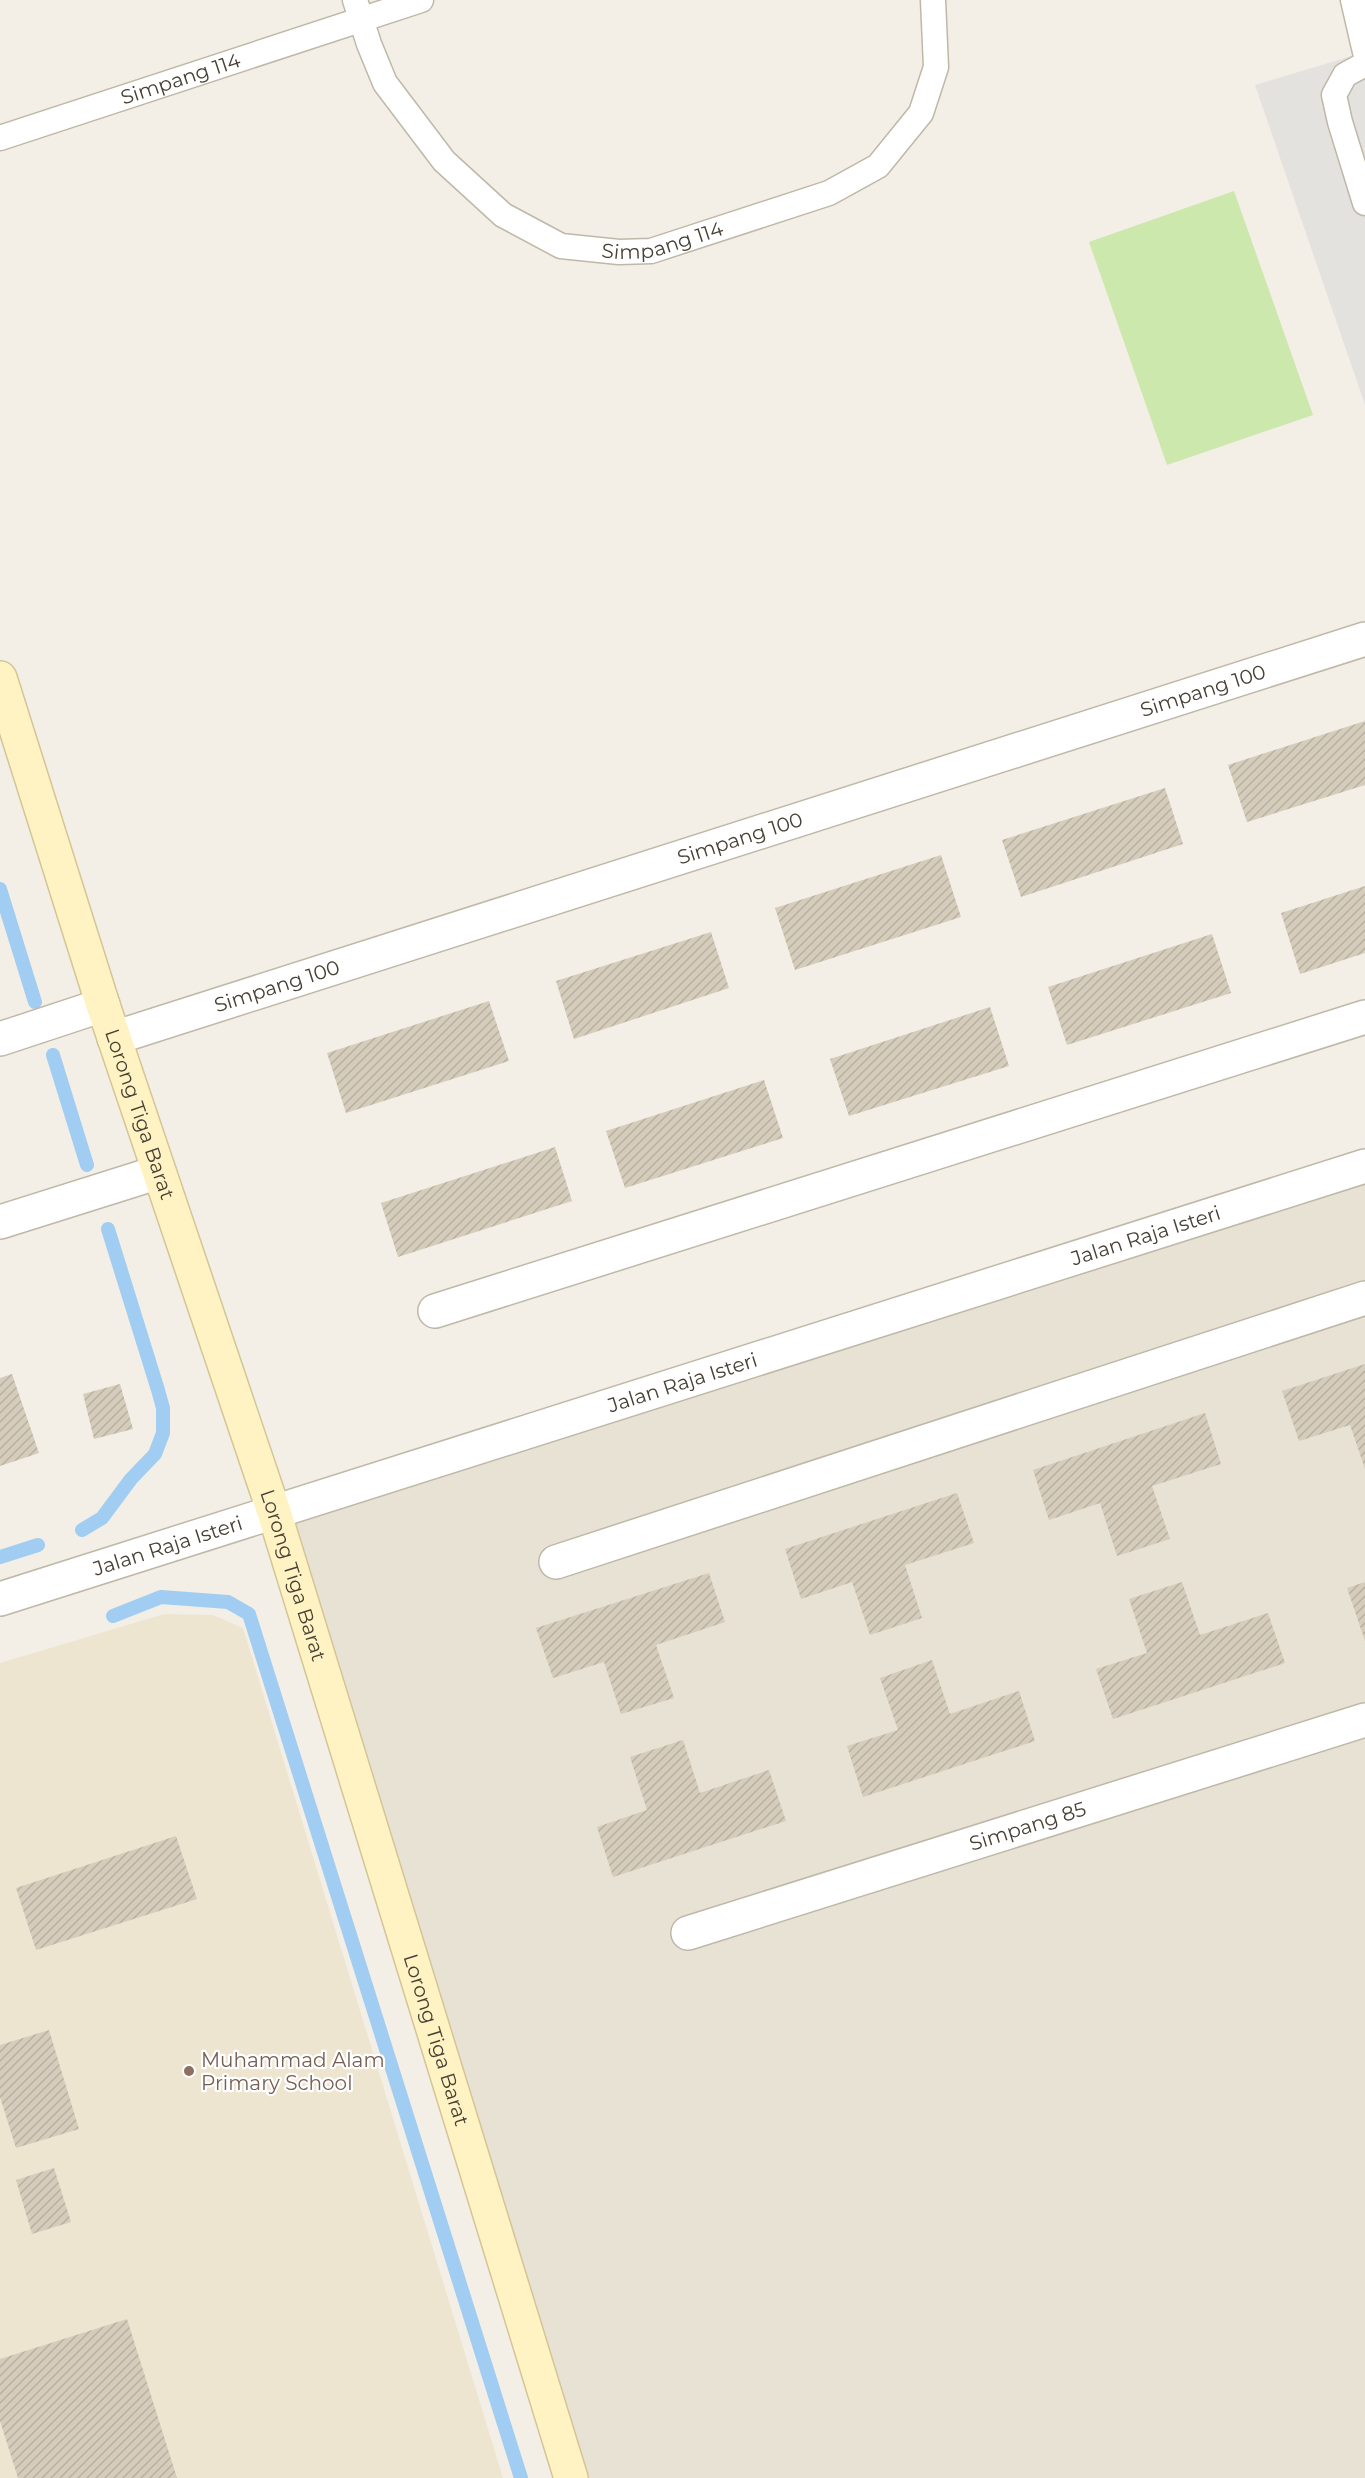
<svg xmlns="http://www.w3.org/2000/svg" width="1365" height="2478" viewBox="0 0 1365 2478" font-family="Montserrat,sans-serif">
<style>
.residential{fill:#e7e2d4}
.education{fill:#ede5cf}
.park{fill:#cce8ad}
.parking{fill:#e4e2de}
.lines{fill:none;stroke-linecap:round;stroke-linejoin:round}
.stream{stroke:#a0cdf1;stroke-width:14}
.building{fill:url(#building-hatch)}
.lane-casing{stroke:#bfb8a8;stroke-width:27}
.street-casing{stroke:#bfb8a8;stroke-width:36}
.secondary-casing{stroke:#d4c595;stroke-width:36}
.lane{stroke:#fff;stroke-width:24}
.street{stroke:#fff;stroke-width:33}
.secondary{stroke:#fff3c4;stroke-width:33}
.education-dot{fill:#8d6e63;stroke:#fff;stroke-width:2}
.labels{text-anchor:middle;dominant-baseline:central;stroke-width:4.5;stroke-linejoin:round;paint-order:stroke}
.street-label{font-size:20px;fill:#464035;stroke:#fff}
.education-label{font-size:20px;fill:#785e54;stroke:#fff;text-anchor:start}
</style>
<defs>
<pattern id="building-hatch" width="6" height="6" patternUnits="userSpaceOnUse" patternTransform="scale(1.5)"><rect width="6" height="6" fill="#d5ccbb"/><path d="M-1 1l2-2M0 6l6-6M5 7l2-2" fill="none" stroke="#b8b0a1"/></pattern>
</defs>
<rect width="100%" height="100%" fill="#f3efe6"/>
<!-- residential -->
<path class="residential" d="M1365,1166V2478H571L274,1512Z"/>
<!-- education -->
<path class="education" d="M164,1614L213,1615L243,1628L503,2478H0V1663Z"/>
<!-- park -->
<path class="park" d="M1234,191L1313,415L1167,465L1089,242Z"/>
<!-- parking -->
<path class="parking" d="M1365,52V405L1255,85Z"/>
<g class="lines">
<!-- stream -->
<path class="stream" d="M0,889L35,1002
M53,1055L87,1165
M82,1530L102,1518L131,1479L155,1454L163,1433V1408L158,1390L108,1229
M0,1557L38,1545
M113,1616L161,1597L228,1602L249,1614L521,2478"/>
</g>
<!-- building -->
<path class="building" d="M1365,721V785L1247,822L1228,765Z
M1165,788L1183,844L1021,897L1002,840Z
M941,855L961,917L795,970L775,908Z
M1365,886V953L1300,974L1281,913Z
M711,932L729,988L574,1039L556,981Z
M1212,934L1231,993L1067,1045L1048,987Z
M489,1001L509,1061L346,1113L327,1053Z
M990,1007L1009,1066L849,1116L830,1059Z
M764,1080L783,1138L625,1188L606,1131Z
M555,1147L572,1201L398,1257L381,1203Z
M1365,1364V1469L1350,1425L1299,1441L1282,1391Z
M12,1374L39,1453L0,1466V1378Z
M120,1384L133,1429L94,1439L83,1394Z
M1205,1413L1221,1464L1152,1486L1170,1539L1117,1556L1100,1503L1049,1520L1033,1470Z
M957,1493L974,1543L905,1565L922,1618L870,1635L852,1582L801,1599L785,1549Z
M709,1573L725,1622L656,1645L674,1698L621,1714L604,1662L553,1678L536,1628Z
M1182,1582L1200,1635L1268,1613L1285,1663L1113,1719L1096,1669L1147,1653L1129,1599Z
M1365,1582V1641L1347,1588Z
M932,1660L950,1714L1019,1691L1035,1741L863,1797L847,1746L898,1730L880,1678Z
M683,1740L700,1793L769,1770L786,1821L613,1877L597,1827L647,1810L630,1757Z
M176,1836L197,1899L36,1950L16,1888Z
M49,2030L79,2129L16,2148L0,2097V2045Z
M54,2168L71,2222L32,2234L16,2180Z
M127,2319L177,2478H18L0,2421V2359Z"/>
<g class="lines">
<defs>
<g id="lane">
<path id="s1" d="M355,0L369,44L385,83L444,161L503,215L561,246L619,252L651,251L829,193L878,166L921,113L936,67L933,0"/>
<path d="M1353,0L1365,52"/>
<path d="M1365,64L1345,75L1334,95L1340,122L1365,203"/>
<path id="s2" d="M0,138L421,0"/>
</g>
<g id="street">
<path id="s3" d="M114,1038L1365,639"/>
<path d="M0,1039L103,1005"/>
<path d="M0,1222L159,1172"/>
<path d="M435,1311L1365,1017"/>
<path d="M556,1562L1365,1298"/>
<path id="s4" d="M0,1599L1365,1166"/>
<path id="s5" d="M688,1933L1365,1720"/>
</g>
<g id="secondary">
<path id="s6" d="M0,678L103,1005L274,1512L571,2478"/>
</g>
</defs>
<!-- lane casing -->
<use href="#lane" class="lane-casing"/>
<!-- street casing -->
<use href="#street" class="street-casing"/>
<!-- secondary casing -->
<use href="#secondary" class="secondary-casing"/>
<!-- lane -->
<use href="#lane" class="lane"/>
<!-- street -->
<use href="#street" class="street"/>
<!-- secondary -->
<use href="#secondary" class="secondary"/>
</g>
<!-- markers -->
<circle class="education-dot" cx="189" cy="2071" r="6"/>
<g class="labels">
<!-- street labels -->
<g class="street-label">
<text stroke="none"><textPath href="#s2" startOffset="190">Simpang 114</textPath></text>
<text stroke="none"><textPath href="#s1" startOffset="435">Simpang 114</textPath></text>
<text stroke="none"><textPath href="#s3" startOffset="1143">Simpang 100</textPath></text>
<text stroke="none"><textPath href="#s3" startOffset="657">Simpang 100</textPath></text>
<text stroke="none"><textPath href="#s3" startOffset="171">Simpang 100</textPath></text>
<text stroke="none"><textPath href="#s6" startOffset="458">Lorong Tiga Barat</textPath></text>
<text stroke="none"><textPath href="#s4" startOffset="1202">Jalan Raja Isteri</textPath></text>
<text stroke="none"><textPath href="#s4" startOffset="716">Jalan Raja Isteri</textPath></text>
<text stroke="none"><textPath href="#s4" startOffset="176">Jalan Raja Isteri</textPath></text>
<text stroke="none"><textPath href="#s6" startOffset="944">Lorong Tiga Barat</textPath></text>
<text stroke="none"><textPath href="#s5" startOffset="356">Simpang 85</textPath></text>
<text stroke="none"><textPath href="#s6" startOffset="1430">Lorong Tiga Barat</textPath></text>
</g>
<!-- education labels -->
<g class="education-label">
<text x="201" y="2060">Muhammad Alam<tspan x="201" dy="23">Primary School</tspan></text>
</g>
</g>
</svg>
